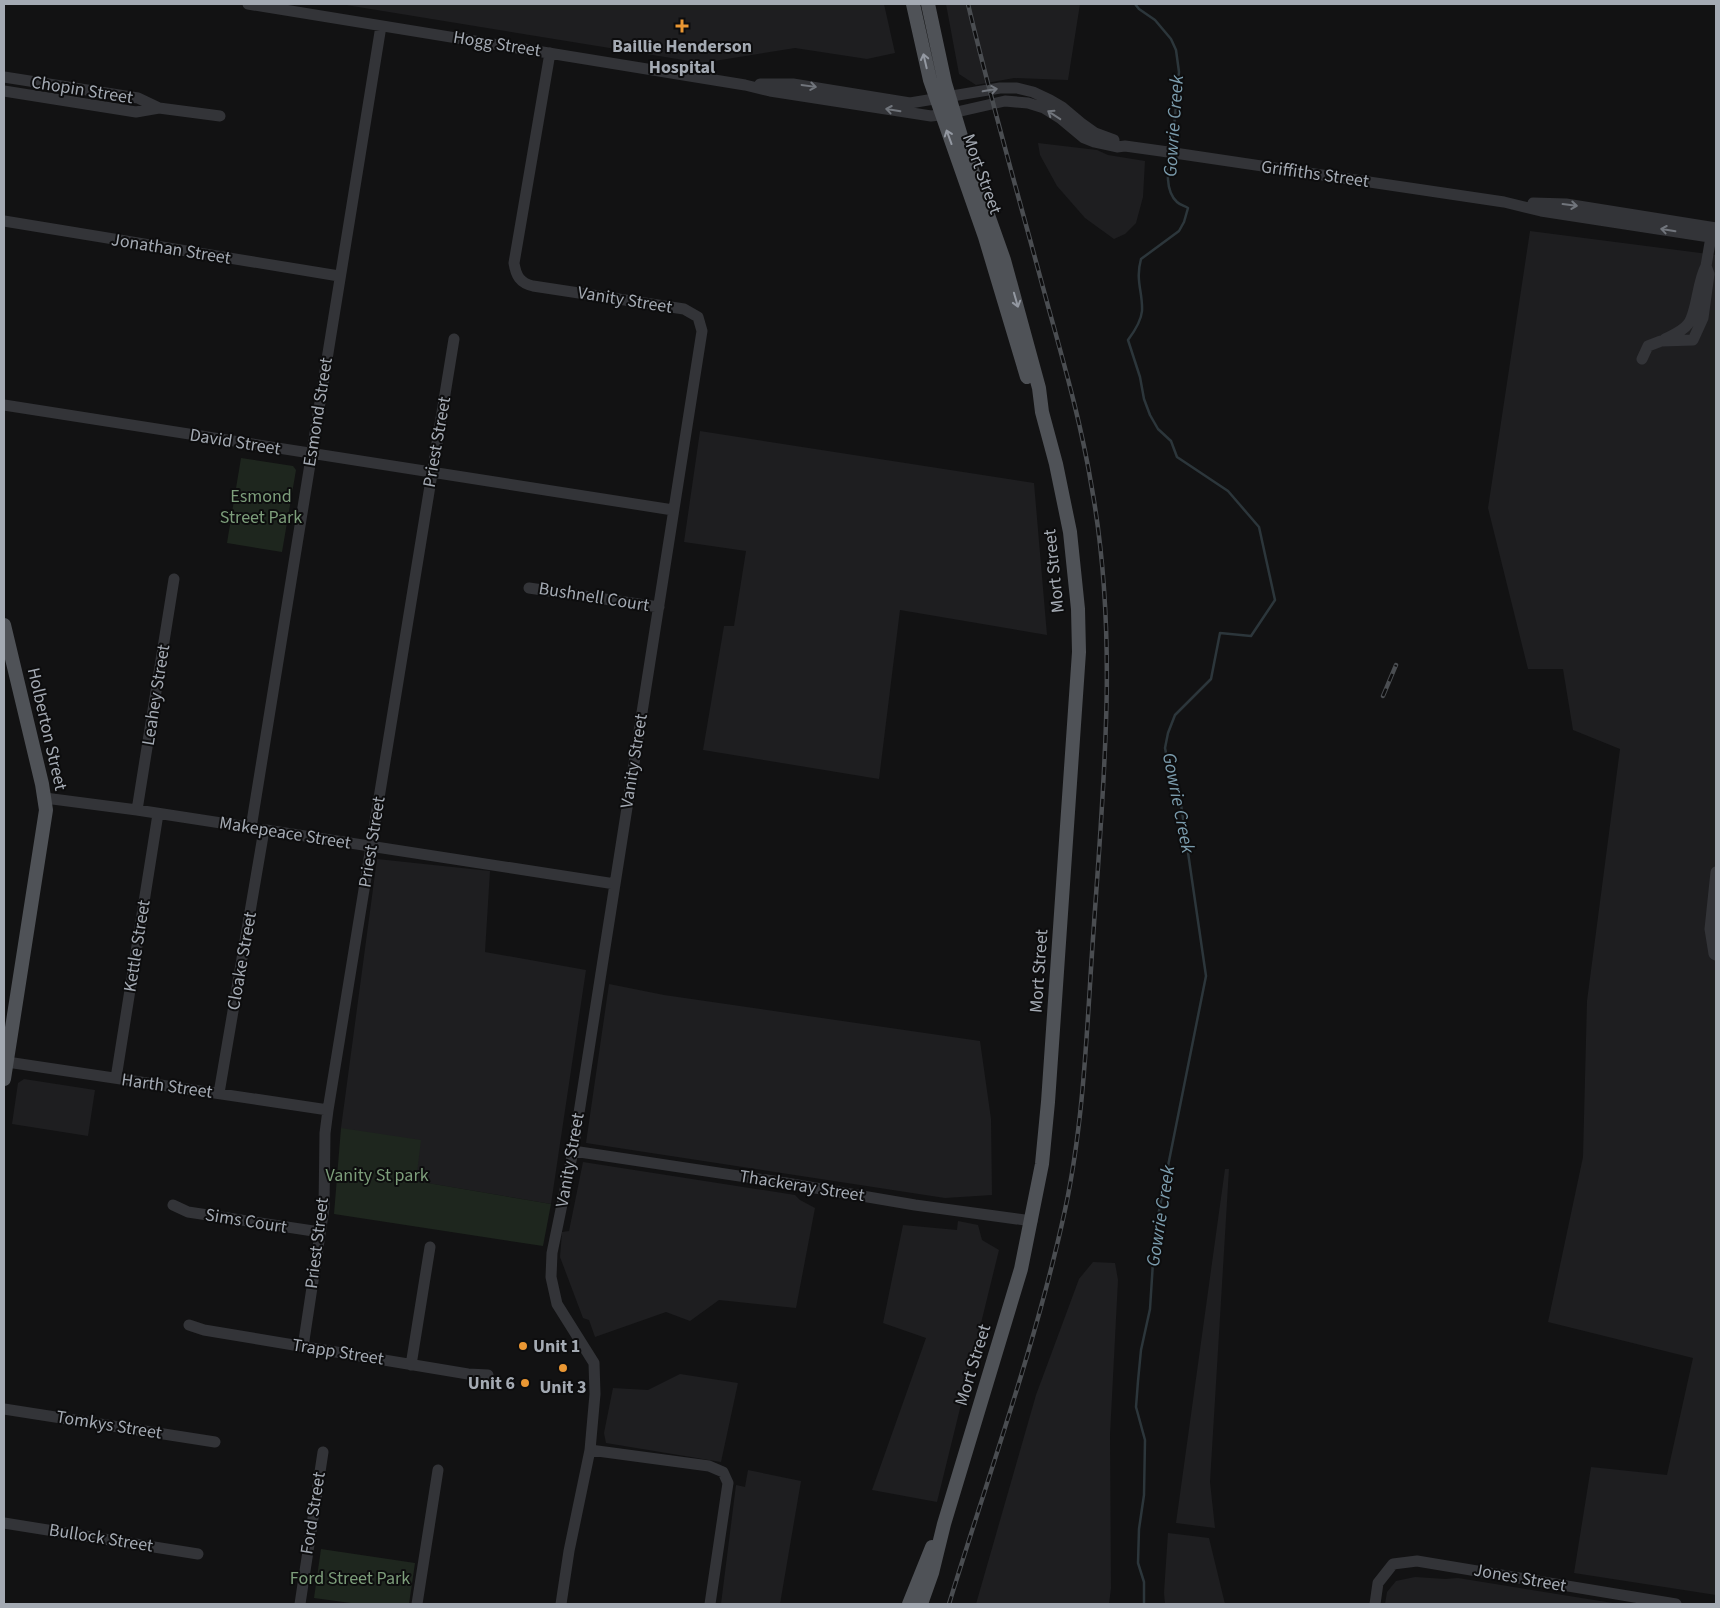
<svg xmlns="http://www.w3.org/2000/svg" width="1720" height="1608" viewBox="0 0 1720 1608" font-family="'Source Sans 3',sans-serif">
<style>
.built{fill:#1e1e20}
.green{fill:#1e261e}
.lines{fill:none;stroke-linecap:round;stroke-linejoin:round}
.stream{stroke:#2c363b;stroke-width:2.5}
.minor{stroke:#333438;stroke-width:11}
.major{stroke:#4f5257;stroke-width:14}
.rail-casing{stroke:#4a4d51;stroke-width:4.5}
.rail{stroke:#0d0d0e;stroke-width:2.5;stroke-dasharray:8;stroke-linecap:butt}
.oneway{stroke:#9398a1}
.oneway2{stroke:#71757c}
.poi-dot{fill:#ea9733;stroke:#0d0d0e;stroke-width:2}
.labels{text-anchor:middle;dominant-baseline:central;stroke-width:4;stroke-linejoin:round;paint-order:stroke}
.street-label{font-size:18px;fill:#a4aab3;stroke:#0d0d0e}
.poi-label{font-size:18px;font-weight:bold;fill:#a4aab3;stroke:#0d0d0e}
.park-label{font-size:18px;fill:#7d9e7b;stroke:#0d0d0e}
.water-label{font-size:19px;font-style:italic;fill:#7b9cad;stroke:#0d0d0e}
</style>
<rect width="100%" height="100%" fill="#121213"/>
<!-- built -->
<path class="built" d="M340,4H884L895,53L867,59L795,48L702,63Z
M946,4H1080L1068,80L1014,78L976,85L959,74Z
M1038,143L1097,150L1108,155L1145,161L1143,197L1136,223L1125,234L1114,239L1085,218L1057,186L1040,155Z
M1530,231L1716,255V1595L1574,1573L1591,1467L1667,1475L1693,1358L1548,1322L1583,1157L1587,1001L1620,749L1573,730L1563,669H1528L1488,508Z
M700,431L1034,483L1047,635L900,610L879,779L703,750L724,626H734L746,551L684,542Z
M377,859L490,871L485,952L586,970L551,1204L415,1181L341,1128Z
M609,984L664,995L980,1041L991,1119L992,1195L945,1198L586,1143Z
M24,1079L95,1090L88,1136L12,1124L18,1083Z
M583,1162L795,1195L800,1200L815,1208L796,1308L719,1300L690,1321L666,1312L595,1337L589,1320L583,1318L560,1257L562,1232L569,1231Z
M1225,1169H1229L1210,1482L1215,1528L1176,1523Z
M958,1221L978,1225L982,1240L999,1250L937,1502L872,1490L926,1338L883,1323L903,1225L957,1230Z
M1093,1262L1115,1263L1118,1280L1110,1435L1111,1588L1109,1604H976L1036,1395L1079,1279Z
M680,1374L738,1383L721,1462L606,1443L604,1433L613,1388L648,1390Z
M748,1470L801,1481L780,1604H721L736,1485L745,1487Z
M1168,1533L1209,1538L1225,1604H1165L1164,1593Z
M1415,1577L1445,1579L1458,1578L1619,1604H1385L1387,1592L1396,1581Z"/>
<!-- green -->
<path class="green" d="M241,458L293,466L296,470L282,552L227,543Z
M341,1128L421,1140L416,1181L551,1204L543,1246L334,1214Z
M321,1549L415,1563L409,1604H358L314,1598Z"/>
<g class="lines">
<!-- stream -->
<path class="stream" d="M1135,4L1139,9L1155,20L1171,39L1176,50L1179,72L1172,149
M1144,1604V1582L1138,1563L1139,1529L1144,1495L1145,1440L1136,1407L1138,1381L1141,1350L1150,1309L1155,1231L1206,976L1178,784L1169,768L1165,748L1168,733L1175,715L1211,679L1220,633L1251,636L1275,600L1259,527L1228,491L1177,457L1171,441L1158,429L1150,415L1144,399L1140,377L1128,340C1134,332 1141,322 1142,311C1143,292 1135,281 1141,259L1179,231L1184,222L1188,208C1185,206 1180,205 1177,202C1165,191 1167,169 1171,155"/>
<!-- minor -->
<path class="minor" d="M248,4L745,85L770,91L931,116L948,114L1005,101L1028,103L1044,108L1060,118L1084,138L1094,142L1117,147L1125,146L1161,151L1504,202L1541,211L1716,238
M550,53L514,263C516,276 520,283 533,286L684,309L698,317L702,331L573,1151L552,1253L551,1277L557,1304L594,1363L595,1394L590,1450L569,1551L561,1604
M4,77L138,98L159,108
M760,84H793L910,103L1000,88H1017L1033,92L1050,100L1062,107L1081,123L1095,133L1114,140
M4,91L136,112L159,108L220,116
M1533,203L1566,204L1716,228
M4,221L339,276
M1665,339C1673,335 1683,331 1688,324C1697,313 1697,282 1706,266
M1642,359L1648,346L1661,341L1693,340L1703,318L1709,274L1706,266L1712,231
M4,405L673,510
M529,588L659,607
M45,798L137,810L615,884
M137,810L174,579
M251,828L381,26
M1716,872L1710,929L1714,954L1716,955
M7,1062L328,1110
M116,1078L158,814
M219,1093L264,830
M573,1151L786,1183L915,1205L1032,1221
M173,1205L188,1212L320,1232
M189,1325L204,1330L468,1374L488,1375
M303,1347L324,1208L325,1133L328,1110L454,339
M411,1365L430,1247
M4,1409L215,1442
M590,1450L709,1466L723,1472L728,1483L710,1604
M4,1523L198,1554
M300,1604L323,1452
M417,1604L438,1470
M1375,1604L1378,1583L1393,1564L1417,1561L1676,1604"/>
<!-- major -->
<path class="major" d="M913,4L930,80L985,237L1027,377
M4,625L42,784L46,810L4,1079
M909,1604L932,1547
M921,1604L932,1573L944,1524L1021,1269L1042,1164L1048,1102L1079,652L1078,609L1070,532L1056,464L1042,412L1039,388L1004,260L966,153L945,83L928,4"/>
<defs>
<path id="rail" d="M1383,696L1396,665
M949,1604C989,1473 1036,1344 1065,1210C1085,1117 1087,1019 1094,924C1104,778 1118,635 1092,489C1082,427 1065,367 1048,306C1021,205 992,105 968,4"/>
</defs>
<!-- rail casing -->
<use href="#rail" class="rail-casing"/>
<!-- rail -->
<use href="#rail" class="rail"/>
</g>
<!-- one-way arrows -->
<defs><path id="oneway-shaft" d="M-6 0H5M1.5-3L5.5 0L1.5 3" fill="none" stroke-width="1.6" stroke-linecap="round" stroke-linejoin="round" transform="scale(1.25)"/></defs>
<g class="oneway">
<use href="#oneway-shaft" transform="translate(925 61) rotate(-103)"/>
<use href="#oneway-shaft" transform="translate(949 137) rotate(-110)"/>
<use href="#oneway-shaft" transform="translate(1016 300) rotate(74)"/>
</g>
<g class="oneway2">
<use href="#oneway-shaft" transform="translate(809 86) rotate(8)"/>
<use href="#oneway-shaft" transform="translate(990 90) rotate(-10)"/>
<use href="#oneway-shaft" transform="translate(893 110) rotate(-171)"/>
<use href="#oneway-shaft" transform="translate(1054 115) rotate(-147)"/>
<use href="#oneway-shaft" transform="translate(1570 205) rotate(7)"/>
<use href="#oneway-shaft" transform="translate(1668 230) rotate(-171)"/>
</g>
<!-- markers -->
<g class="poi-dot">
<path d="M679.5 18.5h5v5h5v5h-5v5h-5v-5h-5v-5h5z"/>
<circle cx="523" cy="1346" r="5"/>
<circle cx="563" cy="1368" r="5"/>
<circle cx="525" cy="1383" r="5"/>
</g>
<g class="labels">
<!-- street labels -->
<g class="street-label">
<text transform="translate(497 44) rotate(9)">Hogg Street</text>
<text transform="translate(82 90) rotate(9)">Chopin Street</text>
<text transform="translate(982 174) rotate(70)">Mort Street</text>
<text transform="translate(1315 174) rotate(8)">Griffiths Street</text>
<text transform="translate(171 249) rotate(9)">Jonathan Street</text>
<text transform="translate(625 300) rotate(9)">Vanity Street</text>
<text transform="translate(318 412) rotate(-81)">Esmond Street</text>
<text transform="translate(235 442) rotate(9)">David Street</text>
<text transform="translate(437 442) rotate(-80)">Priest Street</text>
<text transform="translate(1054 571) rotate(-96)">Mort Street</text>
<text transform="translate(594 597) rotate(9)">Bushnell Court</text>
<text transform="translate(156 695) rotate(-81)">Leahey Street</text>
<text transform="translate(47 729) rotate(77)">Holberton Street</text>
<text transform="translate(634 761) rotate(-81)">Vanity Street</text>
<text transform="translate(285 833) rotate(9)">Makepeace Street</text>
<text transform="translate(372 842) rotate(-81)">Priest Street</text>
<text transform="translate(137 946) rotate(-81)">Kettle Street</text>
<text transform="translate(242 961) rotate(-80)">Cloake Street</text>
<text transform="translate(1039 971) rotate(-86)">Mort Street</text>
<text transform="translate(167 1086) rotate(8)">Harth Street</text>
<text transform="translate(570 1160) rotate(-80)">Vanity Street</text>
<text transform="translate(802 1186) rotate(9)">Thackeray Street</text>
<text transform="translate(246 1221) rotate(9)">Sims Court</text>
<text transform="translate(317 1243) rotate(-83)">Priest Street</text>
<text transform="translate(338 1352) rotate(9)">Trapp Street</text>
<text transform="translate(973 1365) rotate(-73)">Mort Street</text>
<text transform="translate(109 1425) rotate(9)">Tomkys Street</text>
<text transform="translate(313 1513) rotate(-81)">Ford Street</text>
<text transform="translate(101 1538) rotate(9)">Bullock Street</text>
<text transform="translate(1520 1578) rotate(10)">Jones Street</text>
</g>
<!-- poi labels -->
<g class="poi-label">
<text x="682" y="46">Baillie Henderson<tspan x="682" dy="21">Hospital</tspan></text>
<text x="533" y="1346" text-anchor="start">Unit 1</text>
<text x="515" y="1383" text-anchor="end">Unit 6</text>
<text x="563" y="1387">Unit 3</text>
</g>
<!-- park labels -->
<g class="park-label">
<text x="261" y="496">Esmond<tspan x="261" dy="21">Street Park</tspan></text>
<text x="377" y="1175">Vanity St park</text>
<text x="350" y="1578">Ford Street Park</text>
</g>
<!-- water labels -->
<g class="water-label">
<text transform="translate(1174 126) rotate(-86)">Gowrie Creek</text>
<text transform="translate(1178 803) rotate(79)">Gowrie Creek</text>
<text transform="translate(1161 1216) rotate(-81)">Gowrie Creek</text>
</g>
</g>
<!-- border -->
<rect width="1720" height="1608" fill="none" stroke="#a4aab3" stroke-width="10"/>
</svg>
